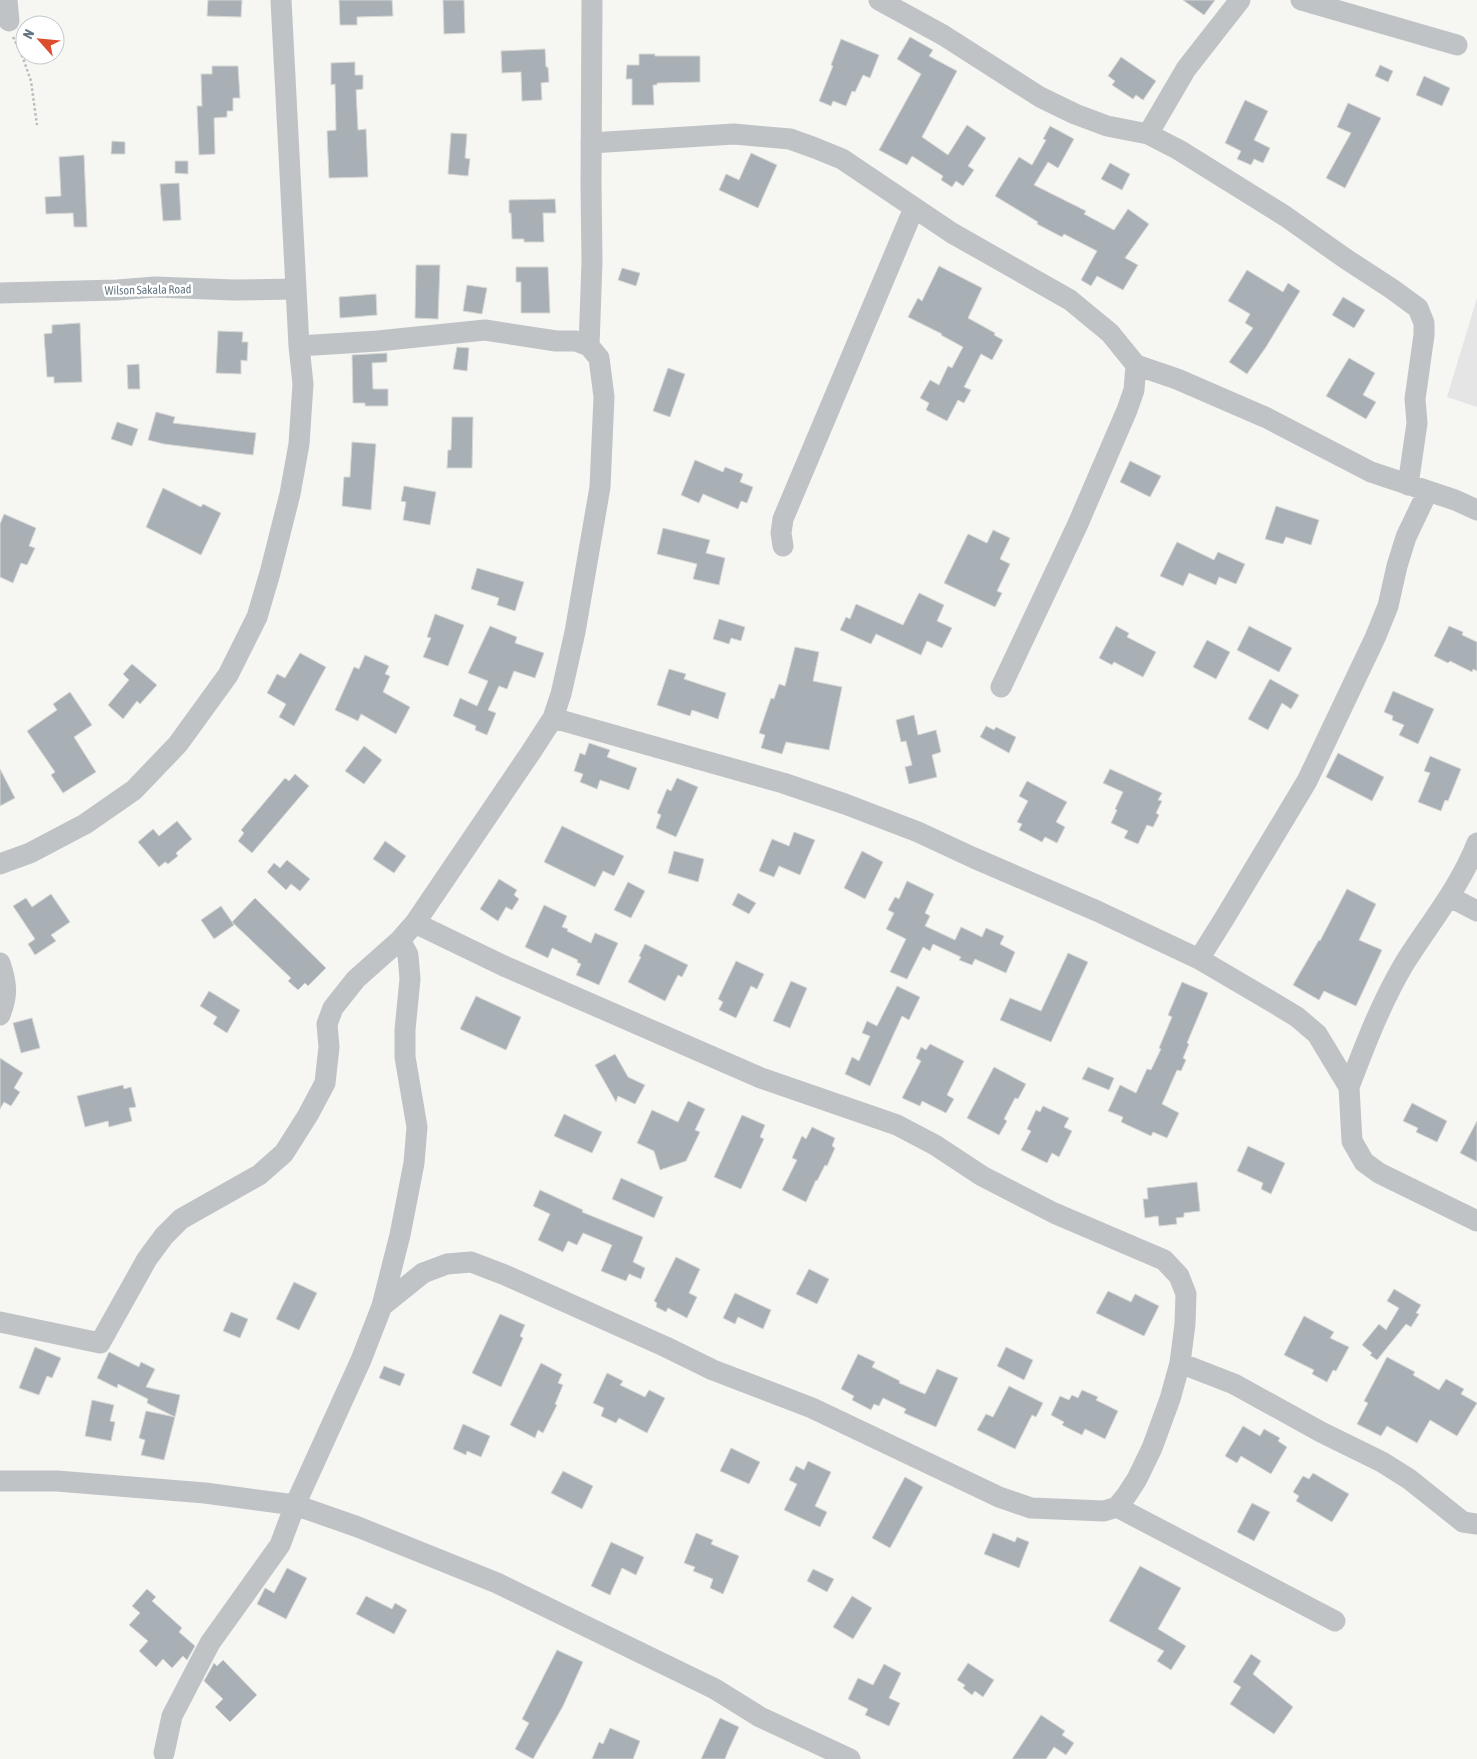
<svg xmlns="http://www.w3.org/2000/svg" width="1477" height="1759" viewBox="0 0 1477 1759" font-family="'Asap Condensed',sans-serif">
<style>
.built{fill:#e4e5e4}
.building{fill:#a9b0b5;stroke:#d7d7d5}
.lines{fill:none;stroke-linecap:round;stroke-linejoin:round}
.path{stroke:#b9bcbe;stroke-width:2.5;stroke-dasharray:2.5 2.5;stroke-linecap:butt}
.minor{stroke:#bfc3c6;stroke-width:21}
.labels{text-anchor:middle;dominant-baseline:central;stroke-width:5;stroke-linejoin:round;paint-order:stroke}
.street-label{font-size:12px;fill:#667782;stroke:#fff}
</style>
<rect width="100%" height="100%" fill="#f6f6f3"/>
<!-- built -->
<path class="built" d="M1477,298V407L1447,397Z"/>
<!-- building -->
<path class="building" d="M208,0H242L241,17L207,16Z
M339,0H392L393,16L357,17V25H340Z
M443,0H464L465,33L444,34Z
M1183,0H1215L1204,15Z
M910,37L933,50L929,56L957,71L922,137L948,155L967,125L986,138L968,166L974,170L963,186L956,181L952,187L941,180L943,176L912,156L907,165L879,150L921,74L897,59Z
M841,39L879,55L870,78L863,75L855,92L852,91L846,106L833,101L831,106L819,101L833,66L831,65Z
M545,49L546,67H548L549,82L541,83L542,100L522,101L521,72L502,73L501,51Z
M639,54H655V56H700V82L657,83V85H653L654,105H632V79H626L627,65H639Z
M1121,57L1156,81L1143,100L1136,95L1133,99L1112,85L1115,81L1108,76Z
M355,62V75H363V89L356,90L358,130L366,129L368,177L329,178L327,131L336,130L335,84L331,85V63Z
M1380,65L1393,71L1388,82L1375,76Z
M212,66H238L240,98H233V111H227V117L214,118L215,154L199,155L197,106H202L201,74H212Z
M1424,76L1450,88L1442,106L1416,95Z
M1245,100L1268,111L1254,140L1270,148L1263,163L1254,159L1251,165L1237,159L1241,151L1225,143Z
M1348,103L1381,118L1345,188L1326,178L1351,133L1337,127Z
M1050,126L1074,139L1058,168L1048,162L1034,185L1086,211L1084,214L1114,230L1128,209L1149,224L1125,258L1138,265L1123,290L1097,276L1091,286L1081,280L1097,251L1064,234L1062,237L1037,224L1038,222L995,196L1019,157L1032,165L1046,140L1043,139Z
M451,133L467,134L465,158L470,159L468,176L448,174Z
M112,141L125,142V154H111Z
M751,153L777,165L758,208L719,190L726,174L739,180Z
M84,155L87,227H74L73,213L46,214L45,197L61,196L59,157Z
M175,161H188V174L175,173Z
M1110,163L1130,174L1122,190L1101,179Z
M179,183L181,220L163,221L160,184Z
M555,199L556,213H543L544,242H524V239H512L511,213H509V200Z
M416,265H440L438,319L415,318Z
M939,266L982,288L968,318L995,333L994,335L1003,340L992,360L981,354L964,387L971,390L964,403L958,400L947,421L926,410L929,403L920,398L930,380L939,385L948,366L952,368L963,347L941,335L942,334L908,317L918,298L922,301Z
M516,267H548L550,313H521V282H516Z
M622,268L640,273L636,286L618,280Z
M1247,270L1283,292L1288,283L1300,291L1266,347L1247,374L1229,362L1253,328L1245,323L1250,314L1228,301Z
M467,285L487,288L482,314L463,311Z
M376,294L377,315L340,318L339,297Z
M1343,297L1365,310L1354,328L1332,315Z
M80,323L82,382L54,383V377H47L44,334L52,333V325Z
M218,331L243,332L242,342H248L247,361L241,360V374L216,373Z
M457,347L469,348L467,371L453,369Z
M387,353V362L372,363L373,389H388V406H365V403H353L352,355Z
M1349,358L1375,373L1363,395L1376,402L1366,419L1326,396Z
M139,364L140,389H128L127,365Z
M668,368L685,374L670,417L653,411Z
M156,412L175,417L173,423L256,433L253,455L164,444L148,440Z
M452,417H473L472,468H447L448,450H451Z
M117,422L138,429L132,446L111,439Z
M352,442L376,444L371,510L342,506L344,477H350Z
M695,460L723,472L725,467L743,474L740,482L753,487L747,503L741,501L738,509L703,494L699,503L681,495Z
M1130,461L1161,476L1150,497L1120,482Z
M404,486L436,492L430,525L403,520L406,502L401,501Z
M163,488L201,507L203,504L221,513L201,555L146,527Z
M1276,506L1319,520L1311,545L1286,537L1283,544L1265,539Z
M4,514L36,528L29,546L35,548L27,565L21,563L13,583L0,577V524Z
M663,528L710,540L706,553L725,558L719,585L693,579L697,564L657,554Z
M993,530L1010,538L1000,559L1010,564L997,591L1002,593L995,607L944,583L968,534L987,543Z
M1177,542L1214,560L1218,552L1245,564L1236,584L1219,577L1216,585L1189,573L1183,586L1160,576Z
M477,568L524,582L515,611L497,605L499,598L471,589Z
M919,593L944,605L937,621L952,628L942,648L927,641L921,655L876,634L871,644L840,630L846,617L850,619L856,604L903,625Z
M435,614L464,625L448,666L423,657L431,638L427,637Z
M719,619L745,627L741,641L731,638L729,644L713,639Z
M490,626L517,637L515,643L544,653L535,678L514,671L507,689L499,686L488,710L496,713L487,735L475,730L476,726L453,716L460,698L477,706L488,681L468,673Z
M1116,626L1129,633L1127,637L1156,652L1143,677L1114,662L1112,665L1099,658Z
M1249,626L1292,648L1279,672L1237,650Z
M1449,626L1463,632L1462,635L1477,642V671L1473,669L1472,672L1450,661L1448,663L1434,656Z
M1207,640L1230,652L1216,679L1193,667Z
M795,647L819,652L813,681L842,687L829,750L786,742L782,754L761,748L765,735L759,733L771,698L774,699L779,684L785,686Z
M300,653L326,667L294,726L279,717L286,704L267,693L277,674L285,678Z
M365,655L389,666L385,674L390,676L383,692L410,707L396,734L361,714L358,721L335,710L354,667L359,669Z
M132,664L157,685L140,704L137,701L123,719L108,705L129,680L123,674Z
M669,669L686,674L684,679L726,693L718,719L692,710L690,716L657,705Z
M1270,679L1299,695L1291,709L1282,703L1268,730L1248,719Z
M1393,691L1434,709L1418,744L1399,735L1404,725L1392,720L1393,716L1384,712Z
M70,692L92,725L74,737L96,772L63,793L51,775L55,772L27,731L57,710L53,704Z
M914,715L918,735L936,730L941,752L932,755L937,777L909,784L905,767L912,765L906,741L901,742L896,720Z
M986,726L994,730L996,727L1016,737L1009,753L980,737Z
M589,743L610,750L607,757L637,768L629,790L600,780L597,789L580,782L583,774L574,771L580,753L585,755Z
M364,746L382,760L364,784L345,771Z
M1338,753L1384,777L1372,801L1326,777Z
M1430,756L1461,769L1448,801L1445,800L1441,811L1418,802L1430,773L1424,771Z
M0,769L15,798L0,806Z
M1110,769L1162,793L1158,800L1162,801L1156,813L1159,815L1153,827L1147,825L1138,844L1124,838L1128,831L1111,823L1117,810L1115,809L1123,792L1103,783Z
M295,774L309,786L252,853L238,841L244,833L241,830L285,778L289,781Z
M677,778L698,787L676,837L656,828L661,815L657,813L667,789L671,791Z
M1027,781L1067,802L1056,822L1065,827L1057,843L1045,837L1042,842L1019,830L1022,824L1017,822L1028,801L1019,796Z
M177,821L192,839L176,853L178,856L168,864L165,862L159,867L138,842L153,829L159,836Z
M562,826L624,856L614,876L603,871L595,887L544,862Z
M794,832L815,840L800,875L779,866L774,877L759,871L772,839L789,846Z
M385,841L406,856L394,873L373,859Z
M674,851L704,859L698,882L668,873Z
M862,851L883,862L865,899L844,888Z
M287,860L310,879L300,891L291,884L286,890L267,872L274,863L280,868Z
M499,879L517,890L514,895L519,899L512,910L506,907L498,921L480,909Z
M907,881L934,894L925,913L930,916L925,926L955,940L961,927L982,937L986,928L1004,936L1000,944L1015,952L1006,973L975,959L972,965L959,960L961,957L933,944L930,951L923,947L907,979L890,972L906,939L886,929L894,913L888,910L895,897L899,899Z
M628,882L645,891L631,918L614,910Z
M1347,889L1376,904L1359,940L1382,950L1356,1006L1324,991L1319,1000L1293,985L1319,940L1320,941Z
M738,893L756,903L749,914L732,905Z
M51,894L70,922L51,935L56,941L35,955L28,944L35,939L13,906L26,898L32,907Z
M255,898L326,968L308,986L305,983L298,990L288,981L291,978L232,922L234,925L214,939L201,920L221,906L232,922Z
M544,905L567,916L562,927L568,929L567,931L591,943L595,933L618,943L599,985L576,975L581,964L577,962L578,960L552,948L548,958L525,947Z
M645,944L688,965L682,977L678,975L665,1001L628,982L641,957L639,956Z
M1068,953L1088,962L1051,1042L1000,1020L1010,998L1041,1011Z
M736,961L764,974L757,989L751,986L736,1018L719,1010L723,1002L718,999Z
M791,981L807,988L790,1028L773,1021Z
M1182,982L1208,993L1187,1043L1189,1044L1183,1058L1186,1060L1181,1071L1177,1070L1162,1104L1179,1113L1167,1138L1153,1132L1151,1136L1121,1122L1123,1117L1108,1111L1120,1085L1136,1093L1147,1069L1151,1070L1161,1049L1159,1048L1172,1017L1168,1015Z
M897,986L920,997L909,1020L902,1016L870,1086L845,1074L852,1057L859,1061L870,1036L862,1033L867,1021L877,1026Z
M209,991L240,1010L227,1033L213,1024L217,1017L200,1006Z
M476,996L521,1017L506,1050L460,1029Z
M32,1018L40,1048L21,1053L13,1023Z
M930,1044L964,1061L947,1095L954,1099L946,1113L922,1101L920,1106L902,1098L921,1061L916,1058L921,1047L926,1050Z
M615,1054L628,1077L645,1085L635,1104L618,1096L616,1102L595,1065Z
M0,1058L23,1073L14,1088L20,1092L11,1106L4,1102L0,1109Z
M994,1067L1026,1084L1018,1099L1015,1098L1004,1119L1007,1121L999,1135L967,1118Z
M1088,1067L1114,1078L1109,1090L1082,1079Z
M123,1085L124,1089L131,1087L136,1107L129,1108L132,1121L109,1127L108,1121L85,1127L77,1096Z
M688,1101L705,1109L695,1130L700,1132L686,1161L660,1170L654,1151L637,1143L652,1110L678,1122Z
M1412,1103L1447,1121L1437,1142L1416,1132L1418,1128L1403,1121Z
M1043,1106L1069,1118L1064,1127L1072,1131L1059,1157L1052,1153L1047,1163L1021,1150L1031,1131L1027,1129L1036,1110L1040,1112Z
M564,1114L602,1132L592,1153L554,1136Z
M742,1115L765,1125L760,1137L764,1139L741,1189L714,1177Z
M1477,1121V1162L1460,1153Z
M812,1127L835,1138L832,1146L835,1148L827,1166L825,1165L817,1181L816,1180L806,1202L782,1190L797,1160L792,1158L802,1136L806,1139Z
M1248,1146L1285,1163L1271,1194L1261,1189L1263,1183L1237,1171Z
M621,1178L663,1197L654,1218L612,1199Z
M1197,1182L1200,1211L1184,1213V1217L1176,1218L1177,1224L1159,1226L1158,1216L1145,1218L1143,1199H1148L1147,1188Z
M540,1190L583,1210L582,1212L643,1237L633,1262L645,1268L641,1279L629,1274L626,1281L601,1271L612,1245L583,1233L577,1245L568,1241L563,1252L538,1240L550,1214L533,1206Z
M676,1257L700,1269L689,1293L697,1297L687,1318L668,1308L666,1312L656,1307L657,1303L654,1301Z
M809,1269L829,1279L817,1304L796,1294Z
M294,1282L317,1293L299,1330L276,1319Z
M1394,1289L1421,1305L1416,1313L1419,1314L1411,1327L1406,1324L1377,1360L1370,1355L1372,1353L1362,1345L1379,1324L1386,1330L1399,1308L1387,1301Z
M1108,1291L1131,1302L1135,1294L1159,1306L1144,1336L1096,1313Z
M735,1293L771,1310L763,1329L738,1317L735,1324L723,1318Z
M231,1312L248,1319L240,1338L223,1331Z
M500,1314L525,1325L520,1336L523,1338L501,1387L472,1373Z
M1304,1316L1334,1332L1330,1338L1349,1347L1336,1371L1333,1370L1327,1382L1312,1374L1314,1370L1284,1355Z
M35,1347L61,1358L52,1378L47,1376L39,1395L19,1388Z
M1006,1347L1033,1360L1024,1380L997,1366Z
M109,1352L139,1367L141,1362L155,1369L146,1387L180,1395L175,1417L147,1403L148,1399L118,1384L117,1388L97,1378Z
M858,1354L875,1362L872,1367L900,1381L899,1383L925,1394L937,1369L958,1378L936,1427L904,1413L906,1409L883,1398L879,1406L874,1404L871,1410L852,1400L854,1396L841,1389Z
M1387,1357L1415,1372L1413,1375L1439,1390L1446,1379L1464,1389L1461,1394L1477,1403L1457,1436L1430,1420L1417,1443L1387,1426L1381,1436L1357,1424L1368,1403L1364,1401Z
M541,1363L562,1374L558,1383L563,1385L555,1404L557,1405L543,1433L538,1430L535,1438L510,1425Z
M384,1366L405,1374L400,1386L379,1378Z
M607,1373L623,1381L620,1385L645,1397L649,1390L665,1398L647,1433L619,1418L616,1423L601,1416L604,1408L593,1403Z
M1009,1386L1043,1403L1036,1417L1032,1415L1015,1449L977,1430L986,1414L993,1417Z
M1082,1390L1098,1397L1096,1400L1118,1411L1105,1439L1085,1429L1082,1435L1062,1425L1064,1422L1051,1415L1060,1396L1069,1400L1072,1395L1078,1398Z
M92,1400L114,1405L110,1421L115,1422L111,1441L85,1436Z
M146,1411L175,1417L164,1460L141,1455L145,1440L139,1438Z
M463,1424L490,1436L481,1457L467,1451L466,1455L453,1449Z
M1243,1426L1260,1436L1264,1429L1280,1438L1278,1441L1287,1447L1271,1474L1241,1456L1237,1463L1225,1456Z
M731,1448L760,1462L749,1484L720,1471Z
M808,1461L831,1472L815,1506L827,1512L820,1527L784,1510L797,1484L789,1480L796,1466L804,1470Z
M563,1471L593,1486L582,1509L551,1493Z
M1313,1473L1349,1494L1332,1522L1296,1501L1299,1496L1293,1492L1303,1476L1309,1479Z
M905,1477L923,1487L890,1548L872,1538Z
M1252,1503L1270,1512L1254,1541L1237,1532Z
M696,1533L713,1540L711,1544L739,1556L723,1594L710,1588L713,1579L693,1571L695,1567L684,1563Z
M993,1533L1015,1542L1017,1537L1029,1542L1019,1568L984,1554Z
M611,1542L644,1557L636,1575L622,1568L610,1595L591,1586Z
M1140,1566L1181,1588L1158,1629L1186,1646L1171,1670L1157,1661L1164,1651L1109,1621Z
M287,1568L307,1578L286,1619L257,1604L265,1588L274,1593Z
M813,1569L834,1579L827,1592L807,1581Z
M147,1589L156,1597L152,1601L182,1628L179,1632L195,1646L187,1660L183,1656L172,1668L163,1659L156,1667L139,1651L148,1641L129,1625L140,1613L132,1606Z
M366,1596L392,1609L395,1603L407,1610L394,1634L356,1614Z
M852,1596L872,1608L853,1639L833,1627Z
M557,1650L583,1662L563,1706L533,1759L515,1749L529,1723L522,1719Z
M1251,1654L1261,1661L1253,1674L1293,1707L1274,1734L1230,1704L1241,1687L1233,1682Z
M223,1660L257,1695L230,1722L215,1707L223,1699L204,1681L214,1663L217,1666Z
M968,1663L994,1680L983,1697L975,1691L972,1695L963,1688L965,1685L957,1680Z
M884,1664L901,1673L889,1698L900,1703L889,1726L865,1715L868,1709L848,1699L858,1678L873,1685Z
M1041,1715L1065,1731L1062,1735L1074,1743L1066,1755L1054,1747L1046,1759H1012Z
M720,1718L739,1727L728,1751L725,1759H701Z
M610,1728L640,1741L633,1759H592L599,1742L603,1744Z"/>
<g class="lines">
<!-- path -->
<path class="path" d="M13,37L23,58L31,81L37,125"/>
<!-- minor -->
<path class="minor" d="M7,0L9,21
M879,0L943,35L1040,97L1075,114L1107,126L1148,134L1179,150L1285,216L1346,259L1392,289L1418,308L1424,323V335L1415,399L1417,423L1408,485
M1301,0L1457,45
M1148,134L1186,69L1240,0
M591,143L734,134L790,139L815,148L842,159L952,233L1070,300L1110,333L1136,365L1177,379L1267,418L1371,472L1455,500L1477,510
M0,293L117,290L155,287L234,290L295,289
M589,346L592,262L591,184L592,0
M783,546L781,533L783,519L914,208
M1001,687L1077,526L1127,410L1134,390L1136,365
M553,718L783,783L845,804L918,832L974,858L1097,911L1199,959L1274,1003L1297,1017L1317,1034L1349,1087L1352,1141L1364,1162L1379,1173L1477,1221
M0,864L30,853L85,824L134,790L178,744L228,675L257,617L270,573L290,494L299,444L303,384L299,346L281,0
M1450,897L1477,911
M1199,959L1224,919L1307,781L1375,638L1388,606L1397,566L1406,537L1428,491
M0,963C7,984 8,995 0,1015
M1349,1087C1365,1045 1381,1003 1404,964C1429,924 1460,887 1477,843
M382,1306L423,1273L447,1264L471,1262L505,1275L666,1347L713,1370L812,1408L999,1497L1031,1508L1104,1511L1117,1507L1126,1496L1137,1479L1152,1448L1170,1399L1180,1363L1185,1324L1186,1294L1179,1276L1164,1260L1054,1213L982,1176L935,1145L897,1125L761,1078L504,966L415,923
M0,1322L100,1343L147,1259L164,1236L181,1219L259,1175L284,1153L308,1115L325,1083L329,1047L327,1024L333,1008L356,979L400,940L415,923L531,752L553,718L561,694L575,632L600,487L604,397L599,358L589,346L576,341H556L485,330L378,341L299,346
M1180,1363L1234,1384L1321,1432L1382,1462L1409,1479L1463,1522L1477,1524
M0,1481H57L205,1493L295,1505L358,1527L497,1583L715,1689L760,1717L850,1759
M1117,1507L1335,1621
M164,1753L172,1716L210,1643L280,1545L295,1505L361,1360L382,1306L400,1235L414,1163L417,1127L405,1057V1030L410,979L408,955L400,940"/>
</g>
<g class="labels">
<!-- street labels -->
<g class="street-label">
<text transform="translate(148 290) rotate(-1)">Wilson Sakala Road</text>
</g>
</g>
<!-- north arrow -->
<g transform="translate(40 40) rotate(297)"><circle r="24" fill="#ffffff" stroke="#c2c9cd"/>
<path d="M0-4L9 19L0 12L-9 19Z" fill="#db4e2e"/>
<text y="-8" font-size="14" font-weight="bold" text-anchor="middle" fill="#667782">N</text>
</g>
</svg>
